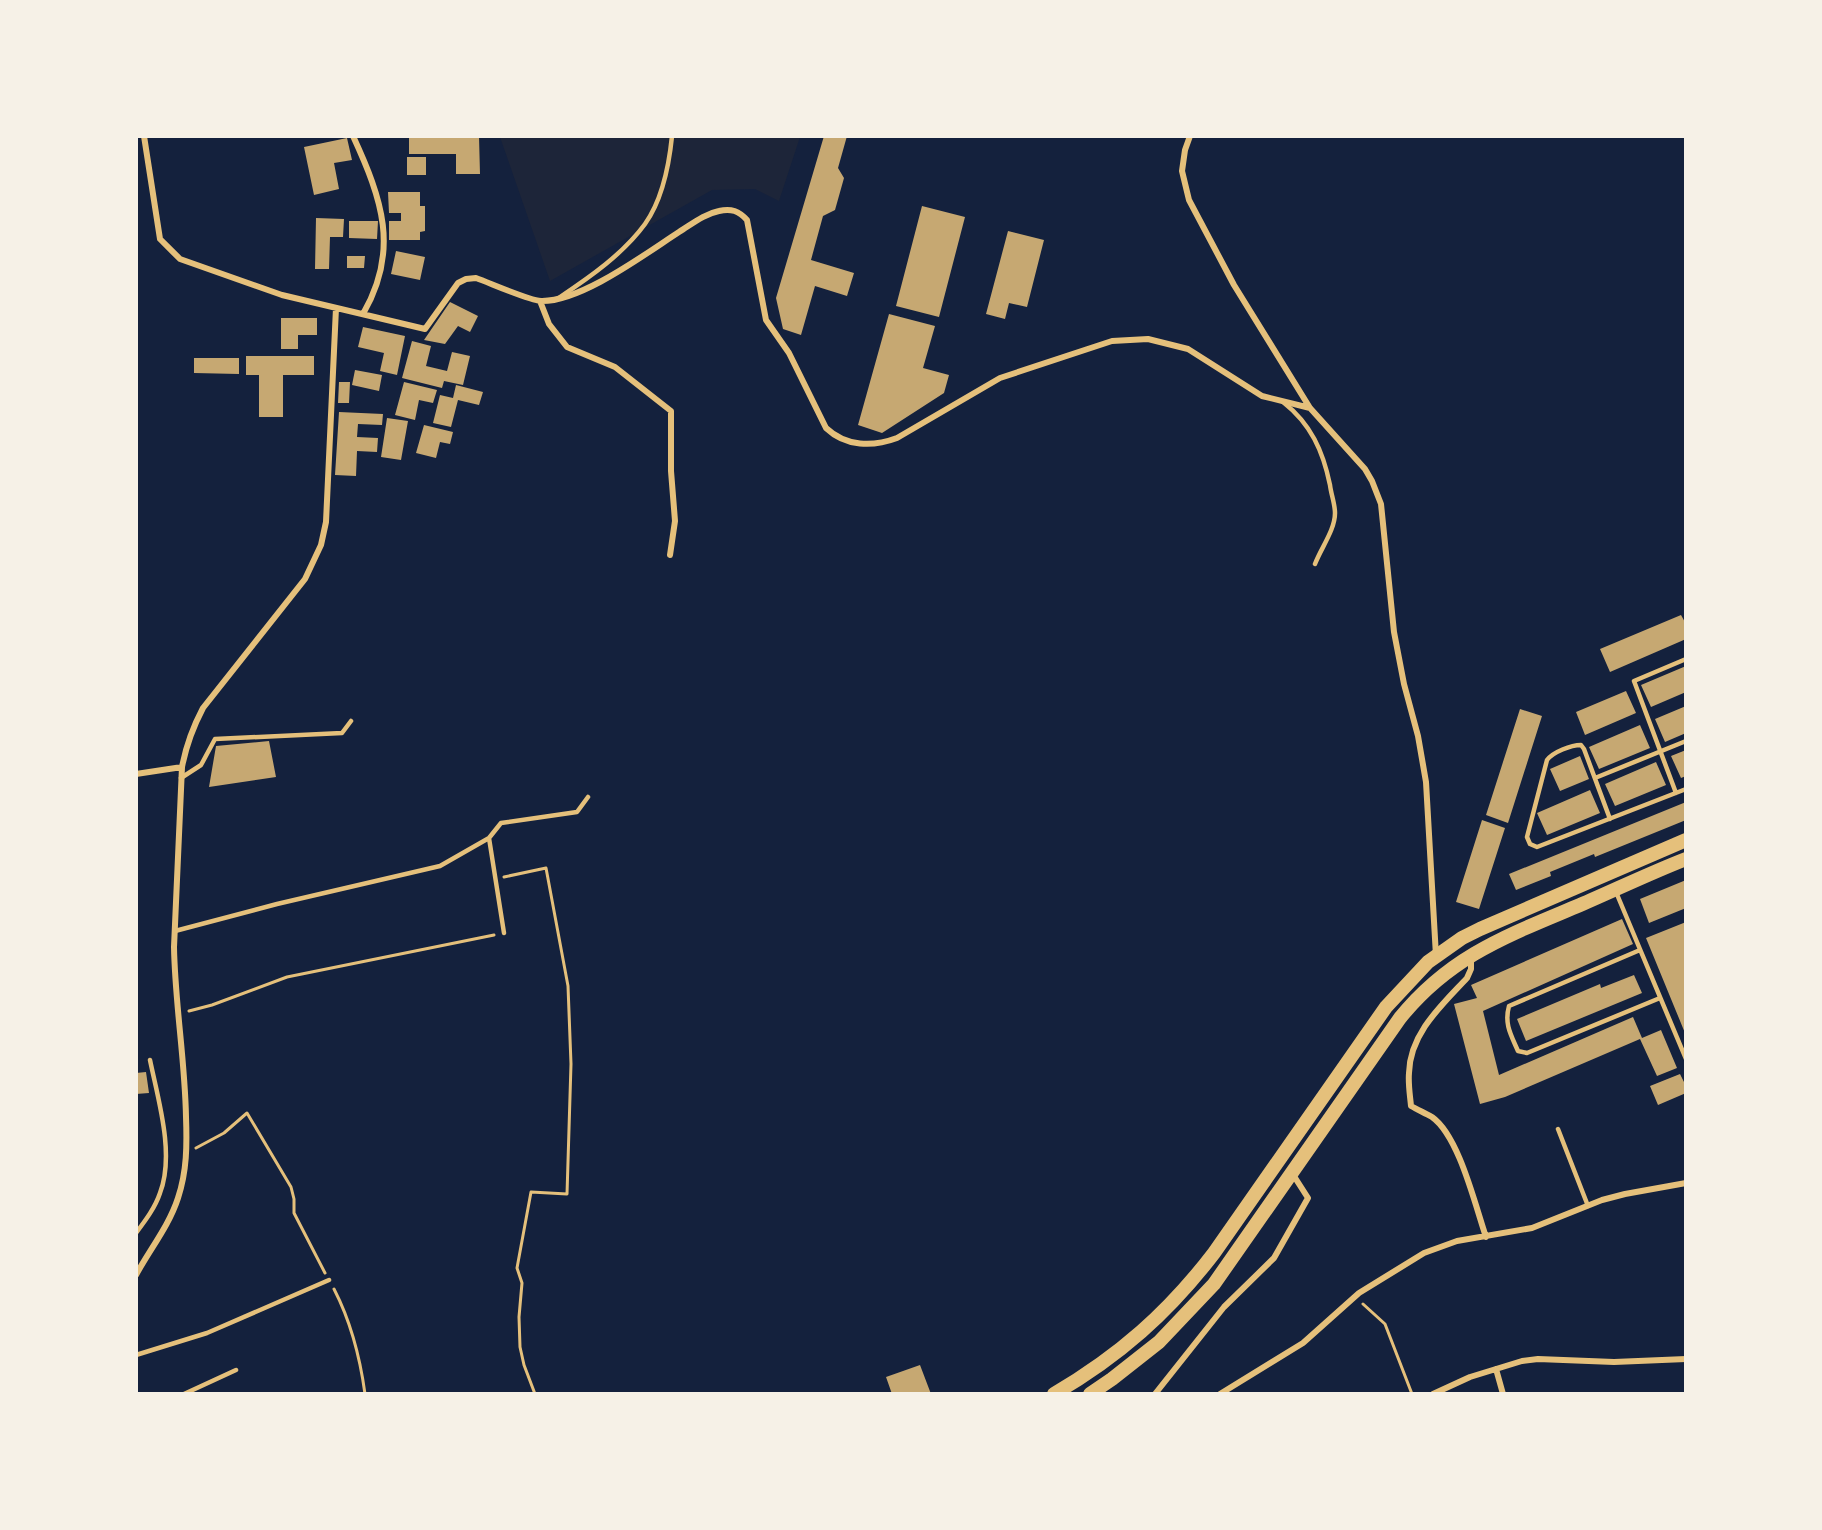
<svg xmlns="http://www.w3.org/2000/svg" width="1822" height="1530" viewBox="0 0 1822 1530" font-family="'Titillium Web',sans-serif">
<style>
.green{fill:#1d2539}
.building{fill:#c6a872}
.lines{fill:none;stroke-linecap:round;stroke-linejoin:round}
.path{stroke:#e5c07b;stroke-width:3}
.service{stroke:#e5c07b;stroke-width:4.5}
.minor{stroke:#e5c07b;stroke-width:6}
.primary{stroke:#e5c07b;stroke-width:14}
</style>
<rect width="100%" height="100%" fill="#14213d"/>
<!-- green -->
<path class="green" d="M500,137H800L779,201L755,189L712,190L550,281Z"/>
<!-- building -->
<path class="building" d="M409,136H479L480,174H456V154H409Z
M824,136H847L838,168L844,178L835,210L823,216L811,260L854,273L847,296L815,286L801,335L783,329L776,298Z
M347,138L352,160L334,163L339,189L314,195L304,147Z
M407,157H426V175H407Z
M388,192H420V206H425V231L420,232V240H389V221H401V213H389Z
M922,206L965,217L939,317L896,306Z
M316,218L344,219L343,237H330L329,269H315Z
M349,221H378L377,239L349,238Z
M1008,231L1044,240L1027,307L1009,303L1005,319L986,314Z
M396,251L425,257L420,280L391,274Z
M347,256H365L364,268H347Z
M450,302L478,316L470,332L458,326L445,344L424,340Z
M889,314L935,326L923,368L949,375L944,393L882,433L858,425Z
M281,318H317V335H298V349H281Z
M363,327L405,336L397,375L380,371L384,353L358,347Z
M412,341L431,346L426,366L447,371L452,352L470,356L463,385L444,381L442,388L402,378Z
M246,356H314V375H283V417H259V375H246Z
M194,358H239V374L194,373Z
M355,370L382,375L379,391L352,385Z
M339,382H350L349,403H338Z
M404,382L437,390L433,403L419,400L415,420L395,415Z
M456,385L483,392L479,405L458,400L451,427L433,423L440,395L453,398Z
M339,412L383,414L382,425L358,424L357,437L378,438L377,452L357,451L356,476L335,475Z
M387,418L408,421L401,460L381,457Z
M424,425L453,432L450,444L440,442L436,458L416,453Z
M1681,615L1686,624V639L1610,672L1600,649Z
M1686,666V692L1651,707L1641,685Z
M1626,691L1636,713L1585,735L1576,712Z
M1686,706V733L1665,742L1655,719Z
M1520,709L1542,716L1508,823L1486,815Z
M1640,725L1650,748L1599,769L1589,747Z
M269,741L276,777L209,787L216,746Z
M1686,750V776L1681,778L1671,756Z
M1580,756L1589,779L1560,791L1550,769Z
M1656,762L1666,785L1615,806L1605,784Z
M1590,790L1600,813L1547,835L1537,813Z
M1686,802V820L1595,857L1594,854L1550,872L1551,876L1516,890L1509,874Z
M1482,820L1505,828L1479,909L1456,902Z
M1686,880V908L1649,923L1640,899Z
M1622,919L1633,944L1483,1011L1499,1075L1633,1017L1642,1038L1661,1030L1677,1068L1657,1076L1640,1039L1505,1097L1480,1104L1454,1004L1477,998L1471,985Z
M1686,922V1033H1685L1646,938Z
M1634,975L1642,993L1526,1041L1517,1019L1600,984L1601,988Z
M146,1072L149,1093L136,1094V1073Z
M1680,1074L1686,1086V1093L1658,1105L1650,1086Z
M920,1365L931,1394H892L886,1377Z"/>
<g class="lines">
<!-- path -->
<path class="path" d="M504,877L546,868L568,986L571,1064L567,1194L531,1192L517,1268L522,1283L519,1317L520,1347L524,1365L535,1394
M189,1011L212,1005L287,977L494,935
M196,1148L224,1133L247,1113L291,1187L294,1199V1213L325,1273
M334,1289C351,1322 360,1357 365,1394
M1363,1304L1385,1324L1412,1394"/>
<!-- service -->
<path class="service" d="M560,297C590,277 623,254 645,224C662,200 669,166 672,136
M1283,402C1311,424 1323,451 1330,485C1331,494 1335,504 1335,513C1335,530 1321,548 1315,564
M181,778L201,765L215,739L342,733L351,721
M1595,778L1686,741
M1676,793L1634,681L1686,659
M1610,819L1584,749L1581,745C1571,745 1553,752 1547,760L1527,837L1530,844L1537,847L1686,789
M489,838L504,933
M1616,892L1686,1059
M175,931L277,904L440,866L489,838L501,823L577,812L588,797
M1640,950L1509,1006C1504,1024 1511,1035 1518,1051L1527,1053L1660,998
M1558,1129L1588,1206
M136,1233C145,1221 155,1208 160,1193C175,1154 158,1099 150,1060
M136,1355L207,1333L329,1280
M184,1394L236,1370"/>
<!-- minor -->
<path class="minor" d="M144,136L160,239L180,259L282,295L425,329L458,283L466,279L476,278C490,283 528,300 541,301C581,302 645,254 679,232C692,224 704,214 719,211C731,208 739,211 747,220L766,320L789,353L826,428C846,447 873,447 897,438L1000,378L1112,341L1148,339L1188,349L1262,396L1310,408
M353,136C382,199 400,250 363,314
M1190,136L1185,150L1182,171L1189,200L1234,285L1310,408L1365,469L1372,481L1381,504L1394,632L1404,684L1418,736L1426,782L1436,956
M540,301L549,324L567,347L615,367L671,411V471L675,521L670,555
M136,774L182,767
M1471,956V969L1467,978C1442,1005 1410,1033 1409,1073C1408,1084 1410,1095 1411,1106C1418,1110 1425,1113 1432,1117C1459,1136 1475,1205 1486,1237
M136,1275C150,1249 169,1226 178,1198C187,1171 187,1145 186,1117C185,1060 175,1004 174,947L182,767C186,746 193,727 203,708L305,579L321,545L326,522L336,308
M1496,1369L1503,1394
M1155,1394L1224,1307L1274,1258L1308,1198L1292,1173
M1220,1394L1303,1343L1359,1293L1424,1253L1457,1241L1532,1228L1602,1200L1625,1194L1686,1183
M1433,1394L1470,1377L1522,1361L1538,1359L1614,1362L1686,1359"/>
<!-- primary -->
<path class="primary" d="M1054,1394C1119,1356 1168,1313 1214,1253L1386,1007L1428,962L1462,938L1480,929L1686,840
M1090,1394L1112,1379L1159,1342L1214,1284L1400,1018C1451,955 1509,935 1580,905C1615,890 1650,873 1686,859"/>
</g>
<!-- border -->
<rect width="1822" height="1530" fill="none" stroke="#f6f1e7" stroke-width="276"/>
</svg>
